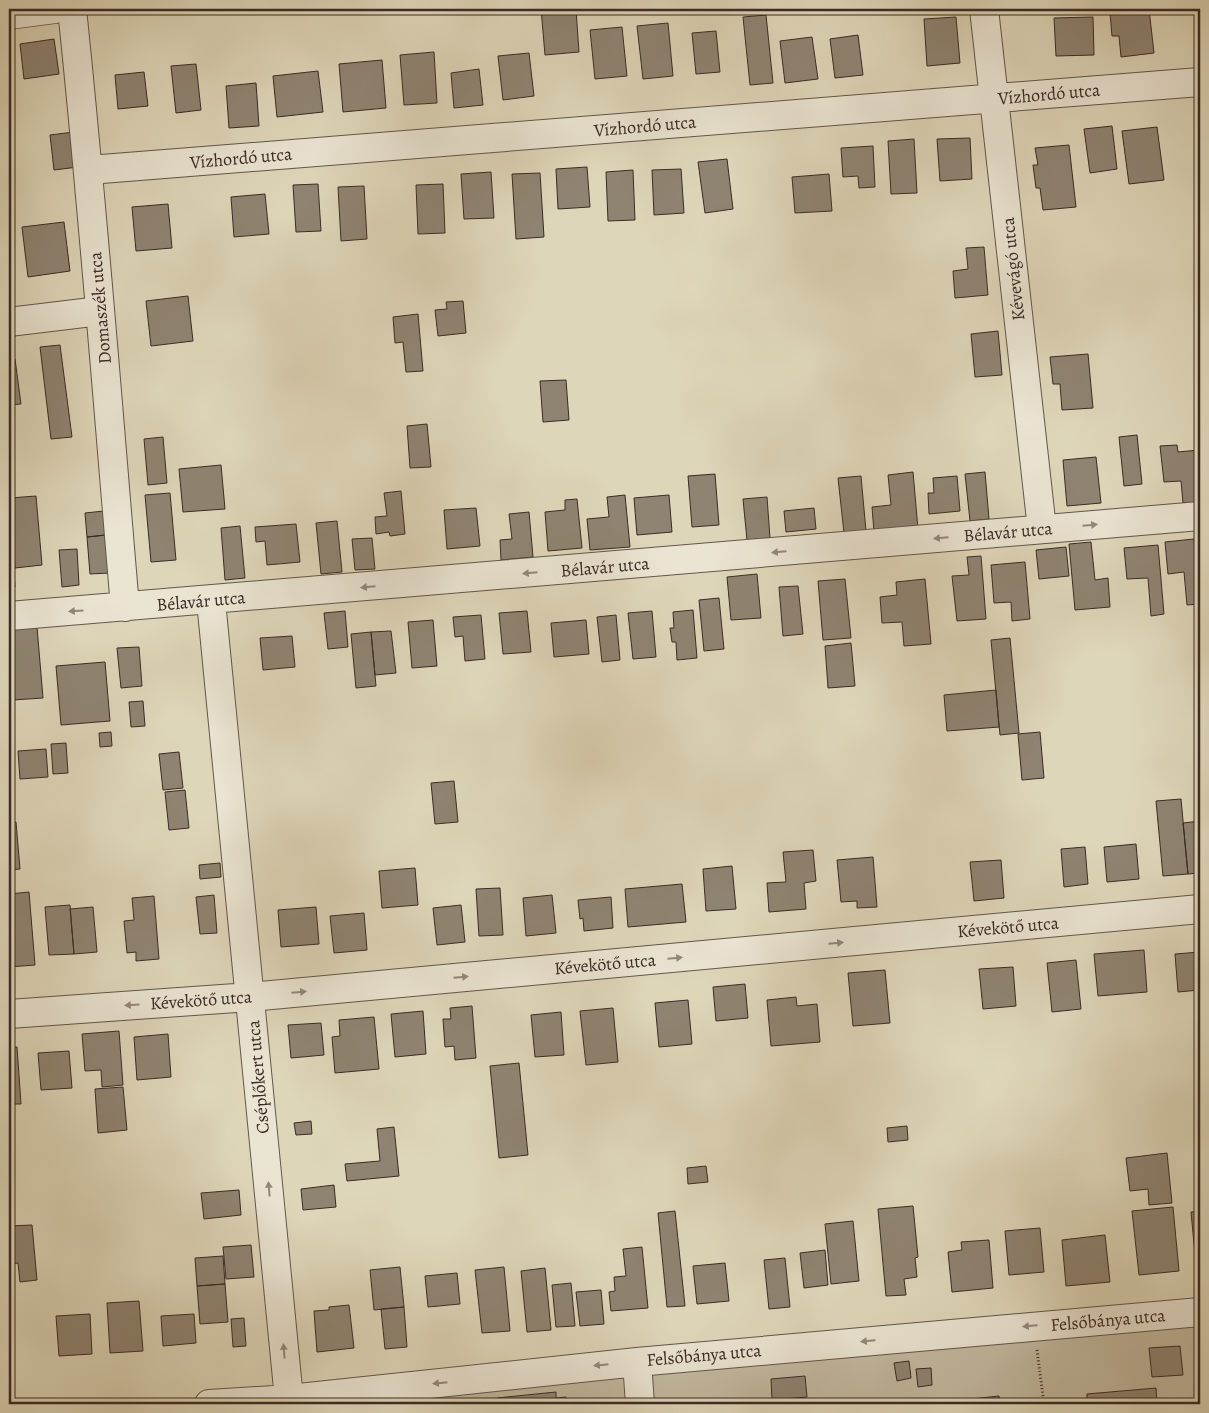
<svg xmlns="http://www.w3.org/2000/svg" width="1209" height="1413" viewBox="0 0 1209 1413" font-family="Alegreya,serif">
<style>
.green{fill:#c2b9a0;stroke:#7e7263}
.building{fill:#8f8472;stroke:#392b26}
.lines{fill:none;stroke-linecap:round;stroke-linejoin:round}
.minor-casing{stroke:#62564b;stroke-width:30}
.path{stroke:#392b26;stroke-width:3;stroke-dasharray:1 2.5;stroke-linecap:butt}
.minor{stroke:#eae4d2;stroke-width:28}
.oneway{fill:#92887c}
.labels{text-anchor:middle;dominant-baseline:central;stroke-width:4.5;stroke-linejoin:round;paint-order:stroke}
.street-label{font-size:18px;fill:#392b26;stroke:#eae4d2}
</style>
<rect width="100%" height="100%" fill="#ded6b9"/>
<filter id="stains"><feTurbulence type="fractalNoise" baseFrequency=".004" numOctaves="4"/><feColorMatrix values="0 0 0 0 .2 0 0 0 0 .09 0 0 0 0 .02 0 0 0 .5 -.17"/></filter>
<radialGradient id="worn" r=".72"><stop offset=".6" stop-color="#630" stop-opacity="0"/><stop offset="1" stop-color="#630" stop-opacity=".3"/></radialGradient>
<!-- green -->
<path class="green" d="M1200,1312V1404H209Z"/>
<!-- building -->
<path class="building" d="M541,9H576L579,52L545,55Z
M1149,9L1154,53L1121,57L1119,36H1112L1110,13Z
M766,15L773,83L750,85L743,17Z
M956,17L960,63L927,66L924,19Z
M1093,17L1094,55L1056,56L1054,18Z
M668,23L673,76L643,79L637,26Z
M622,27L627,76L595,79L590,30Z
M716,31L720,72L696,74L692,33Z
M858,35L863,75L835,78L830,39Z
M812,37L818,79L785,83L780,41Z
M54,39L59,74L24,79L20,44Z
M434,52L437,103L404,105L400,55Z
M529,53L534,96L503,100L498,56Z
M382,60L386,108L343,112L339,64Z
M196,64L201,110L176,113L171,66Z
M479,69L483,105L454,108L451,73Z
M318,71L323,112L277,117L273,76Z
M144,72L148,106L118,109L115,75Z
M256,83L259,126L229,128L226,86Z
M1112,126L1117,169L1090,173L1084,129Z
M1157,127L1164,180L1129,184L1122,131Z
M74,132L78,167L54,170L50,135Z
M970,138L972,179L940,181L937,139Z
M914,139L917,193L891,194L888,141Z
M1069,145L1076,207L1043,210L1040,188H1036L1033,165H1038L1035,148Z
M873,146L875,187L859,188L858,176L843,177L841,148Z
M727,159L733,209L705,213L698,162Z
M587,167L590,207L558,209L556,169Z
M681,169L684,213L654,215L652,170Z
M633,170L635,220L608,221L606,172Z
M491,172L494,218L464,219L461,174Z
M540,173L544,237L516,239L512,174Z
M829,174L832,211L795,213L792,177Z
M318,184L321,231L296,232L293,185Z
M443,184L445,233L418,234L416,185Z
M364,186L367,239L341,241L338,187Z
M265,194L269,234L234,237L231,197Z
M168,204L172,248L136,251L132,207Z
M64,222L70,271L28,277L22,227Z
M984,247L988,295L955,298L953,271L968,269L966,248Z
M188,296L193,341L151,346L146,301Z
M463,301L466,333L438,336L435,310L447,309L446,302Z
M418,314L423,371L406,372L403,342L395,343L393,317Z
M998,331L1002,375L975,377L971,334Z
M60,345L72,437L51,439L40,347Z
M1088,354L1093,408L1062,410L1060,384H1053L1050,357Z
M9,359H15L21,404L9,405Z
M566,380L569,420L543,422L540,381Z
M427,424L431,467L410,468L407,426Z
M1137,435L1142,484L1124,486L1119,437Z
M163,437L167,483L148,485L144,439Z
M1177,445L1178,452L1199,450L1200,502L1183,503L1181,481L1164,482L1160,446Z
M1096,457L1101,503L1067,506L1063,460Z
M221,465L225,509L183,512L179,469Z
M913,472L918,529L874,532L872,507L891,505L888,475Z
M985,472L989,519L970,521L965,474Z
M715,474L719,525L692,527L688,476Z
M861,476L866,531L844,533L838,478Z
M957,476L960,511L929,514L928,493H934L933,478Z
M401,491L405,534L390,536L389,532L376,534L375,517L387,516L384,493Z
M170,493L176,560L151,562L145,495Z
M625,495L630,547L590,550L587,519L609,517L607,497Z
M669,495L672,532L637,535L634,498Z
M36,496L42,565L15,568L10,498Z
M767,497L770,538L747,540L743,499Z
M577,499L582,548L548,551L545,512L565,510V500Z
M476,508L480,546L447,549L444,510Z
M814,508L816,529L786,532L784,511Z
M104,511L106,535L87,537L85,513Z
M529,512L533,557L501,560L500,540L512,539L509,514Z
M337,521L342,572L321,574L316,523Z
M296,524L300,562L267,565L265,541L256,542L255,527Z
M240,526L245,578L225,580L221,528Z
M106,535L109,573L90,574L87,537Z
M372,538L375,569L355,570L352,539Z
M1194,539L1200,604L1187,605L1184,572L1168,574L1165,542Z
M1091,542L1095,580L1108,578L1110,607L1075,610L1069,544Z
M1158,545L1164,614L1151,616L1148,578L1127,579L1124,548Z
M1066,547L1069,576L1039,579L1036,550Z
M77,549L79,585L62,587L59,550Z
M981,556L986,619L957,621L952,576L969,575L967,557Z
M9,558H13L15,587H9Z
M1025,562L1030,619L1012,621L1011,602L994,603L991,565Z
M757,574L761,618L731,620L727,577Z
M845,579L851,638L823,640L818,581Z
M925,579L931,644L904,646L902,622L882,623L880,597L897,595L896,582Z
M798,586L803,634L783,636L779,587Z
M719,598L724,649L704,651L699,600Z
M693,610L697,658L677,660L676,642H672L670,628H674L673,612Z
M345,611L348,647L328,649L324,613Z
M527,611L531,652L503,654L499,613Z
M652,611L656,657L633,659L628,613Z
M481,615L485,659L465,661L463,636L455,637L453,617Z
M616,615L620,660L602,662L597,617Z
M433,620L437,666L412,668L408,622Z
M586,620L589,654L554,657L551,623Z
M37,627L43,698L13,700L9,629Z
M391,631L396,673L375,675L371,632Z
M371,632L376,686L356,688L351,634Z
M292,636L295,667L263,670L260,638Z
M1010,638L1019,733L1000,735L991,640Z
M851,643L855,686L828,688L825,646Z
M139,647L142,686L121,688L117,648Z
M105,662L110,721L61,725L56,666Z
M996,690L999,727L947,731L944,695Z
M143,701L145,726L131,727L129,702Z
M111,732L112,746L100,747L99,733Z
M1040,732L1044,778L1022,780L1018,734Z
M66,743L68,773L53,774L51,744Z
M46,749L48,777L20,779L18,751Z
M179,752L183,788L163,790L159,754Z
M454,781L458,822L435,824L431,783Z
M185,790L189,828L169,830L165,792Z
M1181,799L1188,874L1163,876L1156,801Z
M1200,821V873L1188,874L1183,823Z
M16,822L20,869L9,870V823Z
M1136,844L1139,879L1107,882L1104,847Z
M1085,847L1088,884L1064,887L1061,849Z
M813,850L816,881L804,883L806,909L769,912L767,883L786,882L783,852Z
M873,857L877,907L857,908V901L841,902L837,860Z
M1001,860L1004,898L974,901L970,862Z
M220,863L221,877L200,879L199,865Z
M732,866L736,909L706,911L703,869Z
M415,868L418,905L382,908L379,871Z
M682,884L686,922L628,927L625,889Z
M500,888L503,935L479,936L476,889Z
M29,892L35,965L9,967V894Z
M214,895L217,933L200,934L196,897Z
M552,895L556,933L526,936L523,898Z
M154,896L159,959L136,961V952L127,953L124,921L134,920L132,898Z
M611,897L613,928L584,931L583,918L580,919L578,900Z
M70,905L74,954L49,955L45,907Z
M461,905L465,942L437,945L433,908Z
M93,907L97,952L74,954L70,909Z
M316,907L319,944L281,947L278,910Z
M364,913L367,950L334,953L330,916Z
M1144,950L1147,992L1098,996L1094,954Z
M1200,952V990L1178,992L1175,954Z
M1076,960L1081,1009L1052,1012L1047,963Z
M1013,967L1016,1006L983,1009L979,969Z
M885,970L890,1023L853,1026L848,973Z
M745,984L748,1018L716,1021L713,987Z
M796,997L797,1006L817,1004L820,1042L771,1046L767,1000Z
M688,1000L692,1044L659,1047L655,1003Z
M472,1006L476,1058L455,1060L454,1046L445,1047L443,1019H451L450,1008Z
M613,1008L618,1062L586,1065L580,1011Z
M423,1011L426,1054L395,1057L391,1014Z
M561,1012L564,1055L535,1057L531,1015Z
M374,1017L379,1069L335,1073L332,1037L340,1036L339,1020Z
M321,1023L324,1055L291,1058L288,1025Z
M119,1031L123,1085L102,1087L101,1070L85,1071L82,1034Z
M168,1034L171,1077L137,1080L134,1037Z
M9,1047H17L21,1104H9Z
M69,1051L72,1088L41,1090L38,1053Z
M519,1063L528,1155L499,1158L490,1066Z
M123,1087L127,1130L98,1133L95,1089Z
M311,1121L312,1134L296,1135L294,1123Z
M907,1126L908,1140L888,1142L887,1128Z
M394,1127L399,1176L347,1181L345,1164L380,1161L377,1129Z
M1167,1153L1172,1203L1149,1205L1148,1189L1130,1191L1126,1158Z
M706,1166L708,1182L688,1184L687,1168Z
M334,1185L336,1207L303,1210L301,1189Z
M239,1190L241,1215L204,1219L201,1193Z
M913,1206L918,1257L915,1258L917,1277L904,1279L906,1295L886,1296L878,1209Z
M1173,1207L1179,1271L1139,1275L1132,1211Z
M675,1211L685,1306L667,1307L658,1213Z
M1200,1211V1276H1197L1191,1212Z
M853,1221L859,1281L831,1284L825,1224Z
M32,1225L37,1280L20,1282L18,1263L9,1264V1226Z
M1040,1228L1044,1272L1009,1275L1005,1231Z
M1105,1235L1110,1282L1066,1286L1062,1240Z
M989,1240L993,1288L952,1292L948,1252L962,1250L961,1242Z
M251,1245L254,1277L226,1279L223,1247Z
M642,1247L648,1308L611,1311L609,1292L615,1291L614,1277L626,1276L623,1249Z
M825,1250L828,1285L804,1288L800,1253Z
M223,1256L225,1284L197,1286L195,1258Z
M785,1258L790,1307L769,1309L764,1260Z
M725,1263L729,1301L697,1304L693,1266Z
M400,1267L404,1307L374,1310L370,1270Z
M504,1267L510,1331L482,1333L475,1270Z
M545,1268L551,1330L527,1332L521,1271Z
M457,1273L460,1304L428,1307L425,1276Z
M571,1283L575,1326L556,1327L552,1285Z
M225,1284L228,1322L200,1324L197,1286Z
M601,1290L604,1324L580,1326L576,1292Z
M139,1301L143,1351L110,1353L107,1303Z
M349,1305L354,1348L317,1352L314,1311L329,1310V1307Z
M404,1307L407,1347L385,1349L381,1309Z
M90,1314L92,1354L59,1356L56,1316Z
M194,1314L196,1343L163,1346L161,1316Z
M244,1318L246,1346L233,1347L231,1319Z
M1180,1346L1183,1375L1152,1377L1149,1348Z
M909,1361L911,1378L897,1381L894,1363Z
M931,1368L932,1385L918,1387L916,1369Z
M805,1376L807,1397L772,1400L771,1379Z
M1156,1388L1157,1404H1087V1394Z
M556,1392V1398L566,1397L567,1404H478L497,1402V1398Z
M999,1396L1000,1404H973L972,1399Z"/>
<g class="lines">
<defs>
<path id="minor" d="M72,9C93,208 108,408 125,607
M984,9L1042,529
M9,15L55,9
M89,170L1200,82
M9,322L100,311
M211,601L289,1399L287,1404
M9,616L1200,516
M9,1014L250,997L1200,909
M637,1362L640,1404
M209,1404L289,1399L637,1362L1200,1312"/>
</defs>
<!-- minor casing -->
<use href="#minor" class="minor-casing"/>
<!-- path -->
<path class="path" d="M1037,1350L1044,1404"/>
<!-- minor -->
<use href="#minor" class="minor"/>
</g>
<!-- one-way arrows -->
<defs><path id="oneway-solid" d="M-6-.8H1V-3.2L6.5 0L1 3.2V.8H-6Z" transform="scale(1.25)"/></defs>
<g class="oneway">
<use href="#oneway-solid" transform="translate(1090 525) rotate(-5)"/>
<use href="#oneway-solid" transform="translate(941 538) rotate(175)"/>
<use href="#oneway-solid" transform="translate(779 552) rotate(175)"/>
<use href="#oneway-solid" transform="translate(530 573) rotate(175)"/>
<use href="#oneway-solid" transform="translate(368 587) rotate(175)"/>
<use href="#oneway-solid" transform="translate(76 611) rotate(176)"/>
<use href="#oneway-solid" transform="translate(836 943) rotate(-5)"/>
<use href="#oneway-solid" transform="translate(675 958) rotate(-5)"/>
<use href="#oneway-solid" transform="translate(461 977) rotate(-5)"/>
<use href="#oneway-solid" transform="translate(299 992) rotate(-5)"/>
<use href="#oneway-solid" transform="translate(132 1005) rotate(176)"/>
<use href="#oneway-solid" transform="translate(269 1189) rotate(-95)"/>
<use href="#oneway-solid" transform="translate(1030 1326) rotate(175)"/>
<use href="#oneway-solid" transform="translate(868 1341) rotate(175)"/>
<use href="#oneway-solid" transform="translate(284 1351) rotate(-95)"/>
<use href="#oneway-solid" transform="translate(601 1365) rotate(174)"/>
<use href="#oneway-solid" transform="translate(440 1383) rotate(174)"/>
</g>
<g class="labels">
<!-- street labels -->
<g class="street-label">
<text transform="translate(1049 94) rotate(-5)">Vízhordó utca</text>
<text transform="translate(645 126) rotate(-5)">Vízhordó utca</text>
<text transform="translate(241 158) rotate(-5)">Vízhordó utca</text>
<text transform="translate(1013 269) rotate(-96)">Kévevágó utca</text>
<text transform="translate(100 308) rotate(-95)">Domaszék utca</text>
<text transform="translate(1008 532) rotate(-5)">Bélavár utca</text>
<text transform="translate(605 567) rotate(-5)">Bélavár utca</text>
<text transform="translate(201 601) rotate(-5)">Bélavár utca</text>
<text transform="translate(1008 927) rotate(-5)">Kévekötő utca</text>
<text transform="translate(605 964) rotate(-5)">Kévekötő utca</text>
<text transform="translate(201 1000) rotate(-4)">Kévekötő utca</text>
<text transform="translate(258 1077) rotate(-95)">Cséplőkert utca</text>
<text transform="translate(1108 1320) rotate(-5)">Felsőbánya utca</text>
<text transform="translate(704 1355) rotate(-5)">Felsőbánya utca</text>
</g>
</g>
<!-- margin -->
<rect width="1209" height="1413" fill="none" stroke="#ded6b9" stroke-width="30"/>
<rect x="10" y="10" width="1189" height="1393" fill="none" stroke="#392b26" stroke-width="2.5"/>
<rect x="15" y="15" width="1179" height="1383" fill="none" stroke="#392b26"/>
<rect width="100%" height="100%" filter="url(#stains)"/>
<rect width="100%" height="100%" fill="url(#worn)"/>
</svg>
